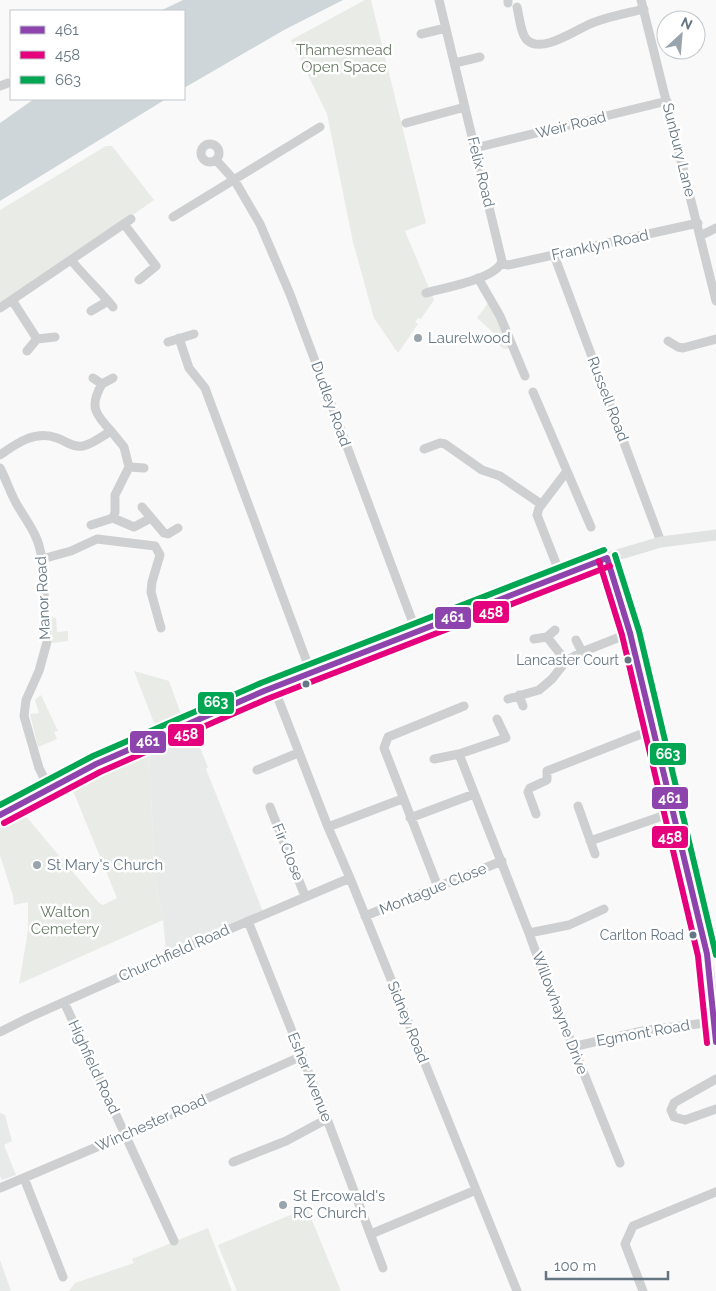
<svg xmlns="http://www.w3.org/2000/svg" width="716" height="1291" viewBox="0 0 716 1291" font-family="Raleway,sans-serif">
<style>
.built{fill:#e8e9e9}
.green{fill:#e8ebe6}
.water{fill:#ced6d9}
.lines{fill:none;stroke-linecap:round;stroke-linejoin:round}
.minor{stroke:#cecfd0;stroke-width:9}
.major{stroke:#e1e2e2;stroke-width:11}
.bus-1-casing{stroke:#fff;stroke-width:10}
.bus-2-casing{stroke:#fff;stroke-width:10}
.bus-3-casing{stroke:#fff;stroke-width:10}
.bus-1{stroke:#8e44ad;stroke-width:6}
.bus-2{stroke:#e5007d;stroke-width:6}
.bus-3{stroke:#00a651;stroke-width:6}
.poi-dot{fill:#99a4ac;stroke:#fff;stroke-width:2}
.bus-dot{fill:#657683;stroke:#fff;stroke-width:2}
.labels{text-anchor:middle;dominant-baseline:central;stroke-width:5;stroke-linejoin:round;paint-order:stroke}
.bus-label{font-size:14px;fill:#657683;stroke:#fff;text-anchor:end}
.park-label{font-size:15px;fill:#687a64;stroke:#fff}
.street-label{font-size:15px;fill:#657683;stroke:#fff}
.poi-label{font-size:15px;fill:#657683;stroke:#fff;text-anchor:start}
.line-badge{stroke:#fff;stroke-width:2}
.badge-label{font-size:14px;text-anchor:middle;font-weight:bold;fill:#fff}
</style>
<rect width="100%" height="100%" fill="#f9f9f9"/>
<!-- built -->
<path class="built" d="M193,731L208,767L206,769L264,914L235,926L166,950L163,920L155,879L149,752Z
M0,1113L5,1115L12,1141L4,1145L16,1175L2,1180L0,1176Z
M0,1260L11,1291H0Z"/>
<!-- green -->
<path class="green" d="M365,0H371L426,223L405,231L434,300L421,319L418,318L415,322L418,324L398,353L374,318L353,242L327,114L291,40Z
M106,146H112L154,200L89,246L0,303V210Z
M488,303L498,321L509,348L507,349H504L492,339L495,334L477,318Z
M50,617L56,618L57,632L68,631V641L52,643Z
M134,671L169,681L182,717L156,728Z
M41,695L58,731L54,732L57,739L38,747L30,714L39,713L35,700Z
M149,751L155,879L163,920L19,984L28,930V902L14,905L13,896L0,855V828L24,814L99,903L103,905L117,898L71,786Z
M307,1208L341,1291H237L218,1245Z
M208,1228L232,1291H69L75,1283L134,1263L132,1259Z"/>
<!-- water -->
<path class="water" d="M183,0H343L284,30L184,88V11H160Z
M34,99H166L0,201V123Z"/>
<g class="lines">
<!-- minor -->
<path class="minor" d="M508,0V3
M641,0L716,301
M517,7C519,15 521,35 527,40C543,55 579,27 595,22C611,16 628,13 644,9
M421,34L446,28
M455,63L480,57
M0,86L8,83
M406,123L465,107
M201 153a9 9 0 1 1 18 0a9 9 0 1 1-18 0Z
M475,148L667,101
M216,160L235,181L260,224L290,294L416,631
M173,217L320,127
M124,224L156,266L139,280
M700,236L716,228
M554,255L661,542
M71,260C85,277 100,291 113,307
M501,263L508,265L698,223
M478,278L500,316L525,376
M426,293C443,288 497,279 502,261L439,0
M12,300L37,339
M0,308L131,219
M91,311L108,301
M179,338L189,368L205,388L311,673
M668,341L678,347L683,348L716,339
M168,342L194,334
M27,351L37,339L55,337
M102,384L113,378
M533,392L591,527
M424,449L440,443L445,444L482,470L500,476L541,504
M0,455C17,443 35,430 57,438C66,441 73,448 83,446C93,444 102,436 111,431C95,414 89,406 102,384L93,378
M129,467L144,468
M0,468C7,481 11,496 19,508C31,528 38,535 42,559L47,642L39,671L26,700L24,716L39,768L49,788
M142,507L164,533L168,534L178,528
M113,518L134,527L151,518
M91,525L113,518L115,512V495L129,467L124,447L111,431
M607,558L630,633L707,954L710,974L716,1042
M42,559L71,551L97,539L155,546L160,555L152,582L151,592L161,628
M561,576L537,515L539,508L567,471
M547,637L566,661
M534,639L547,637L555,630
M576,640L582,652
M274,688L328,827L350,878L517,1291
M519,695L523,706
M508,699L539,690L552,679L566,661L582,652L630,633
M459,754L529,933L541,967L620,1163
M434,759L459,754L506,738L497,719
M257,770L298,753
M578,806L595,854
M270,807L305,896
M536,814L528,792L530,788L547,780V771L654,729
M410,818L474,794
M328,827L402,799
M590,841L674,812
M438,887L384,748L388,737L464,706
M365,916L502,861
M248,921L327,1119L383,1268
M529,933L569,925L604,909
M64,1002L174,1241
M0,1032L30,1017L183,949L350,878
M572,1047L647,1030L714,1022
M716,1079L677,1101L674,1103L671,1110L674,1117L685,1120L716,1109
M233,1162L286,1141L327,1119
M24,1178L63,1277
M0,1188L125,1135L302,1056
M371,1234L476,1190
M643,1291L625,1244L633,1226L716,1192"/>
<!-- major -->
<path class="major" d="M0,815L96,764L264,691L416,631L607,558L661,542L716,535"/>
<defs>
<path id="bus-1" d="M607,558L630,633L707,954L716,1042
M0,815L96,764L264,691L607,558"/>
<path id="bus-2" d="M599,561L622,635L698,956L707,1043
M4,823L100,772L267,699L610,566"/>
<path id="bus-3" d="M615,555L639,631L716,955
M0,805L93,756L261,683L604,550"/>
</defs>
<!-- bus-1 casing -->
<use href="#bus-1" class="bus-1-casing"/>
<!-- bus-2 casing -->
<use href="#bus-2" class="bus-2-casing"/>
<!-- bus-3 casing -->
<use href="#bus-3" class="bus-3-casing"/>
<!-- bus-1 -->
<use href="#bus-1" class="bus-1"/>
<!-- bus-2 -->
<use href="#bus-2" class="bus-2"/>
<!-- bus-3 -->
<use href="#bus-3" class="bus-3"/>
</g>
<!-- markers -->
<g class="poi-dot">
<circle cx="418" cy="338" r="5"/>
<circle cx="37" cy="865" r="5"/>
<circle cx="283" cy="1205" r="5"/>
</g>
<g class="bus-dot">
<circle cx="628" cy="660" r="4.5"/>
<circle cx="306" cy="684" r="4.5"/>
<circle cx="693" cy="935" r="4.5"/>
</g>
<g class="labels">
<!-- bus labels -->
<g class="bus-label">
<text x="619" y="660">Lancaster Court</text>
<text x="684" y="935">Carlton Road</text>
</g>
<!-- park labels -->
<g class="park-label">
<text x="344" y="50">Thamesmead<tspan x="344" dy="17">Open Space</tspan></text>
<text x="65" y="912">Walton<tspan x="65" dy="17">Cemetery</tspan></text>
</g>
<!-- street labels -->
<g class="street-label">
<text transform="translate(571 125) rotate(-14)">Weir Road</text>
<text transform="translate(679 150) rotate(76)">Sunbury Lane</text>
<text transform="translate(481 172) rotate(76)">Felix Road</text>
<text transform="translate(600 245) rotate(-12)">Franklyn Road</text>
<text transform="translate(608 399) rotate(69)">Russell Road</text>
<text transform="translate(331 404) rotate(70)">Dudley Road</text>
<text transform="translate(43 598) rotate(-93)">Manor Road</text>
<text transform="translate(288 852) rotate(68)">Fir Close</text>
<text transform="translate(433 889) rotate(-22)">Montague Close</text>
<text transform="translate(174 953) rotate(-24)">Churchfield Road</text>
<text transform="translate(560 1013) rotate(69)">Willowhayne Drive</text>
<text transform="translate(408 1022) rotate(68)">Sidney Road</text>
<text transform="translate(643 1033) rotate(-10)">Egmont Road</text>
<text transform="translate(94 1067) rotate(65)">Highfield Road</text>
<text transform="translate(310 1077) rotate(68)">Esher Avenue</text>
<text transform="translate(151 1123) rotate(-24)">Winchester Road</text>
</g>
<!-- poi labels -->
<g class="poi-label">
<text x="428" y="338">Laurelwood</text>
<text x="47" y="865">St Mary's Church</text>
<text x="293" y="1196">St Ercowald's<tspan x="293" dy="17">RC Church</tspan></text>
</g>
</g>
<g class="line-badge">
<rect x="472" y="600" width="38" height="24" rx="5" fill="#e5007d"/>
<rect x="434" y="606" width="38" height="24" rx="5" fill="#8e44ad"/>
<rect x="197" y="691" width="38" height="24" rx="5" fill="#00a651"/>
<rect x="167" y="723" width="38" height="24" rx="5" fill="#e5007d"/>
<rect x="129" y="730" width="38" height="24" rx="5" fill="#8e44ad"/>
<rect x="649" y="742" width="38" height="24" rx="5" fill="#00a651"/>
<rect x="651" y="786" width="38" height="24" rx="5" fill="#8e44ad"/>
<rect x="651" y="825" width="38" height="24" rx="5" fill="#e5007d"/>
</g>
<g class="badge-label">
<text x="491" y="617">458</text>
<text x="453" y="622">461</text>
<text x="216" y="707">663</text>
<text x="186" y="739">458</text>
<text x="148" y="746">461</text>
<text x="668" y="759">663</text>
<text x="670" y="803">461</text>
<text x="670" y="842">458</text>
</g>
<!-- legend -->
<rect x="10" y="10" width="175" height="90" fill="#ffffff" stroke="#c1c8cd"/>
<rect x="20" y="26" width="25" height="8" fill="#8e44ad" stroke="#c1c8cd"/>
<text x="55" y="35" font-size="15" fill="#657683">461</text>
<rect x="20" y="51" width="25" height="8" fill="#e5007d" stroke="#c1c8cd"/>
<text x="55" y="60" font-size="15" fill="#657683">458</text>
<rect x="20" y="76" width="25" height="8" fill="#00a651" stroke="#c1c8cd"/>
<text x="55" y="85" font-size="15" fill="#657683">663</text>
<!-- north arrow -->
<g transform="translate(681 35) rotate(26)"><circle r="24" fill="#ffffff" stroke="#c1c8cd"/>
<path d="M0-4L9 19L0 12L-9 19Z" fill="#99a4ac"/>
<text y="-8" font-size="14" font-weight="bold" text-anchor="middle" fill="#657683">N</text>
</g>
<!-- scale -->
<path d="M546 1271v8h122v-8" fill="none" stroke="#657683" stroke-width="2.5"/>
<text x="554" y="1271" font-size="15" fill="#657683" stroke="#ffffff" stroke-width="4" paint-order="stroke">100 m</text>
</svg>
